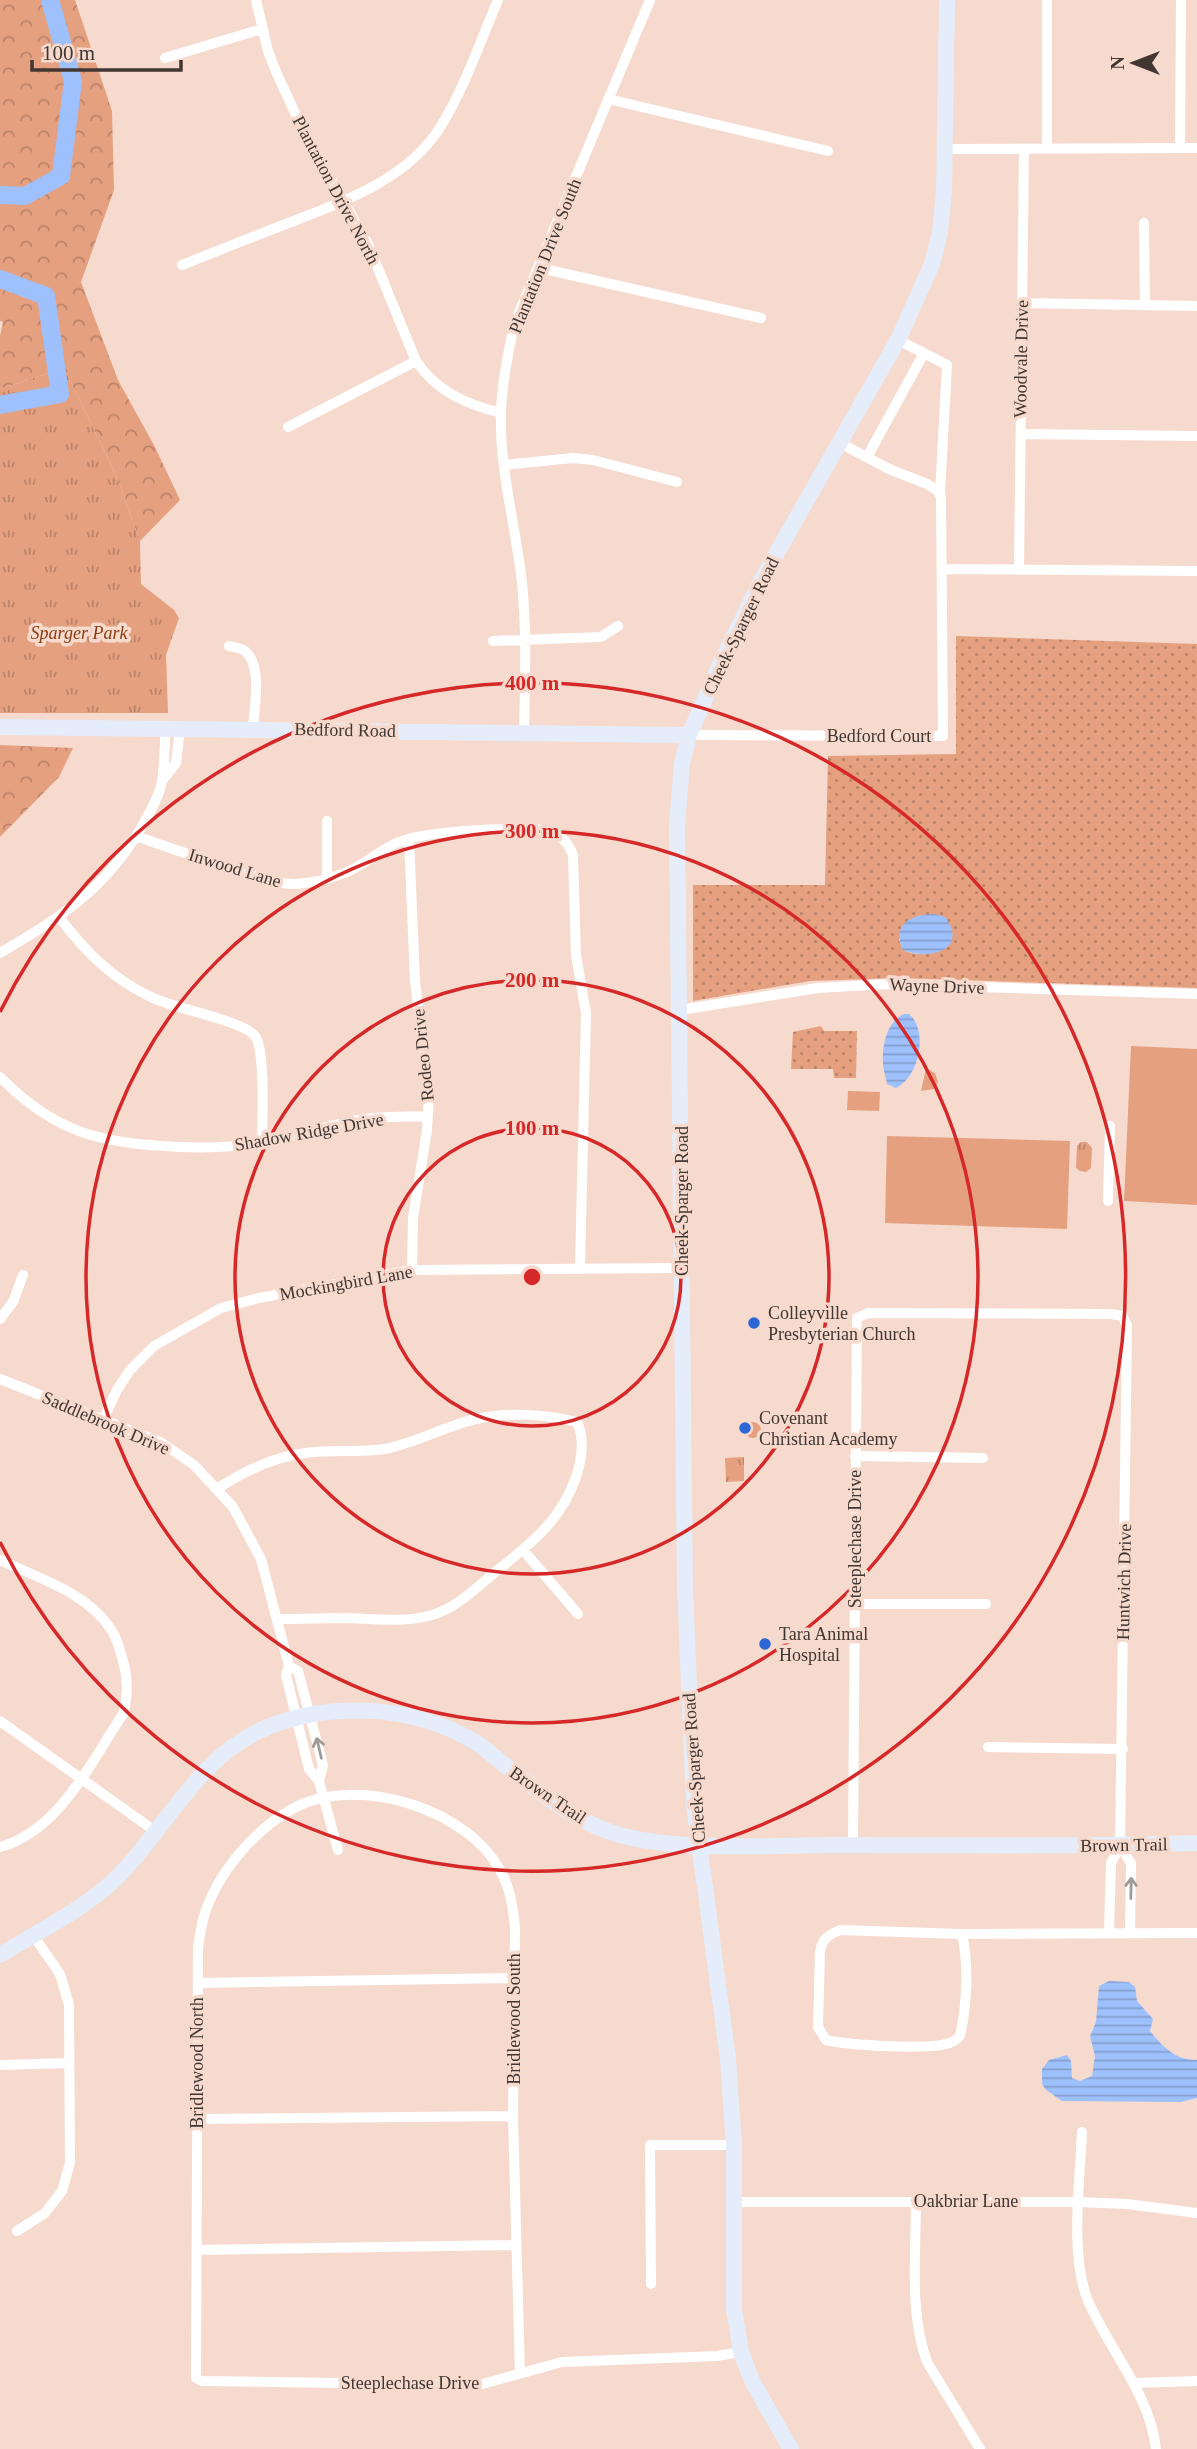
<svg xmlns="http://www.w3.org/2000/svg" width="1197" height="2449" viewBox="0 0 1197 2449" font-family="Georgia,serif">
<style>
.grass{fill:url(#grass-dots);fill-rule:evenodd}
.forest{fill:url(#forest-crowns)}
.park{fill:url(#park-tufts)}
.garden{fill:#e5a080}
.water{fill:url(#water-rules)}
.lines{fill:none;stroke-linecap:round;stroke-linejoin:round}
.river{stroke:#9ec1fd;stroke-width:18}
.street{stroke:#fff;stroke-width:10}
.secondary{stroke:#e5edfb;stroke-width:16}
.oneway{stroke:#a09a98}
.ring{fill:none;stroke:#d62828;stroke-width:3.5}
.poi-dot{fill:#2c67d5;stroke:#f6dace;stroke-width:2.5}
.labels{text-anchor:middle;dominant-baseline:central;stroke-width:7;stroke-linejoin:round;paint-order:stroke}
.street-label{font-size:18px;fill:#413631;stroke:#f6dace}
.park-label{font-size:18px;font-style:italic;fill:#893c10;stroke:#f6dace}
.poi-label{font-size:18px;fill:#413631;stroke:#f6dace;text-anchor:start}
.centre{fill:#d62828;stroke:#f6dace;stroke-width:3.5}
.ring-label{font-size:21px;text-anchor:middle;font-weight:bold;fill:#d62828;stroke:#f6dace;stroke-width:7;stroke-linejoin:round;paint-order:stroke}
</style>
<defs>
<pattern id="grass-dots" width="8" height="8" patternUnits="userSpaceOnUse" patternTransform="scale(1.75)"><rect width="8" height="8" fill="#e5a080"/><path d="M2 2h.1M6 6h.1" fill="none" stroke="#bb8369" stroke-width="1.8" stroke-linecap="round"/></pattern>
<pattern id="forest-crowns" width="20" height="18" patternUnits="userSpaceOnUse" patternTransform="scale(1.75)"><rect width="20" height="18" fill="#e5a080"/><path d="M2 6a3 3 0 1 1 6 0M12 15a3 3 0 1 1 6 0" fill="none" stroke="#bb8369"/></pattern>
<pattern id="park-tufts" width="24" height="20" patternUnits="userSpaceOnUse" patternTransform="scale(1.75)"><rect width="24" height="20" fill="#e5a080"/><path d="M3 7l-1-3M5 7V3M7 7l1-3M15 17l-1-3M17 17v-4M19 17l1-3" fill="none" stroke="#bb8369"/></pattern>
<pattern id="water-rules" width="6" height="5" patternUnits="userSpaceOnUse" patternTransform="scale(1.75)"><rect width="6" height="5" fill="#9ec1fd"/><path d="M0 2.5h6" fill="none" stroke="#829ecd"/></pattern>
</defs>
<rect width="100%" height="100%" fill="#f6dace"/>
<!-- grass -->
<path class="grass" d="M956,636L1197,644V988L899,978L810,981L693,1001V885H825L828,756L956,754ZM921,915L950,925L951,943C933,952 923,959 903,950L899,940L908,921Z
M821,1026L824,1031H857L856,1078H834L833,1069H791L793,1032Z"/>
<!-- forest -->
<path class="forest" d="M0,0H75L112,111L114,190L81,282L118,380L155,447L180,500L140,541L117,477L64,368L0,389V336L3,322L0,321Z
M0,745L73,748L59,777L0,837Z"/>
<!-- park -->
<path class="park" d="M64,368L117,477L140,541L141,584L174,610L179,618L166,655L168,713H0V389Z
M1081,1142H1087L1092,1148L1091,1168L1086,1172L1080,1171L1076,1168L1077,1146Z
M745 1430a8 8 0 1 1 16 0a8 8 0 1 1-16 0Z
M744,1457V1481L726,1482L725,1458Z"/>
<!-- garden -->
<path class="garden" d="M1131,1046L1197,1049V1205L1124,1201Z
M926,1069L935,1073L938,1082L934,1089L921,1091Z
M848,1091L880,1092L879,1111L847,1110Z
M887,1136L1070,1141L1067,1229L885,1223Z"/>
<!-- water -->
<path class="water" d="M935,914L945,917C970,950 928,961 903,950C891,924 912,914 935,914Z
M904,1014H909C929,1031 919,1077 896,1088L887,1084C886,1077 883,1070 883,1062C882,1046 887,1021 904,1014Z
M1109,1981L1129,1982L1135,1987L1137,2001L1153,2019L1150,2031C1163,2047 1175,2060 1197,2060V2098L1181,2102L1062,2101L1046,2090L1042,2084V2069L1049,2060L1067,2055L1071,2061L1072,2078L1080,2081L1092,2076L1095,2056L1090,2036L1096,2022L1099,1986Z"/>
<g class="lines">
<!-- river -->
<path class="river" d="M0,195L25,196L61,176L73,81L50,0
M0,279L46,296L60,394L0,405"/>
<!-- street -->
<path class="street" d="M256,0L268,51L277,74L303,130L368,244L416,361C437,392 466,404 501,413
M165,58L262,29
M608,99L828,151
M1180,148L1181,0
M945,149L1197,148
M1047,149V0
M1144,223L1145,305
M182,265C217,251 252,237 286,224C342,202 408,180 441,126C465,87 480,42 498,0
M540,268L761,318
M1022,303L1197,306
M898,340L947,365L940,493
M288,427L416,361
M1021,434L1197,436
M867,457L924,353
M504,465L573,458L593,460L677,482
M943,569L1197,571
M1019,570L1024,149
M493,641L601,637L618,626
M229,646C234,647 241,648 245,651C263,665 254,709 253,729
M524,733C525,683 527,633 522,583C516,526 499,469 501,412C502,382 508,352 515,322L650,0
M689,735L943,736L941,497L938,491L927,484L889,469L840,443
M162,781L176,763L180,728
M136,836C166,847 197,857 227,867C249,874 272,884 295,884C313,883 330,879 347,872C368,863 385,845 408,839C432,832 530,824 552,832C563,836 569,845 573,855L576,955L586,1013L580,1268
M409,839L415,981L429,1096L427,1130L413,1218L412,1270
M327,879V821
M59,917C84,950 112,979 151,997C172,1008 244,1021 255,1036C266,1050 262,1122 262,1143
M0,953C61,917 106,889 142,826C150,812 159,797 162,781C165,764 164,745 166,728
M680,1010L818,988L888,984L1197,994
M0,1077C56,1134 101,1143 179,1147C207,1148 236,1148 264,1142C296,1136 326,1126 358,1120C381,1116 405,1117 428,1116
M1108,1201L1110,1126
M0,1319L13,1302L23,1275
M0,1379L162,1443L194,1465L233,1507L261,1559L289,1666L286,1675L309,1769L319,1781L338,1850
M103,1420L117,1390L130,1370L154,1346L221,1308L259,1298L412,1270L682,1268
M855,1456L983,1458
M217,1489C244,1471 273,1457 305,1453C331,1449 359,1453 385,1449C416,1443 445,1426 476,1419C507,1412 546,1414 577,1422C585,1438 582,1457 577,1474C562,1521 530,1544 493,1574C475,1589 456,1608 432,1615C404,1623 375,1619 347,1618C324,1618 301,1619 278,1619
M523,1550L578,1614
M0,1560C38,1578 89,1593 112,1631C118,1640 120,1651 123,1661C128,1679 128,1697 123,1714C91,1762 59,1831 0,1847
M854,1604H986
M289,1666L298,1671L323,1765L319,1781
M0,1721L155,1831
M988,1747L1123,1749
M853,1845L857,1318L868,1313L1111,1314L1122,1316L1127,1325L1120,1846L1111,1863L1109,1932
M1120,1846L1131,1863L1130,1933
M840,1930L962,1934C969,1965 967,2005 960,2036C958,2038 955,2041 952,2042C934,2051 848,2045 826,2040L818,2027L820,1952C822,1939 828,1935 840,1930Z
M962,1934L1197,1933
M198,1983L515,1978
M0,2065L69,2063
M197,2119L513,2116
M1082,2132C1080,2181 1069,2258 1089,2303C1111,2352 1150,2395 1156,2449
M916,2201C916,2254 909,2312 927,2362L980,2449
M733,2202H1079L1127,2204L1197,2213
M17,2231L45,2213L62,2191L70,2163L69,2005L60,1974L33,1935
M197,2250L516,2245
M651,2284L650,2145H734
M520,2373L513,2116L515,1927C513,1909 511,1892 503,1876C472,1809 358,1774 294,1808C255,1829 217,1873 204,1916C201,1926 200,1937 198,1947L196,2378L202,2381L479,2385L562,2362L717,2356L741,2352
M1133,2383L1197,2381"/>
<!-- secondary -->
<path class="secondary" d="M0,727L689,735
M0,1955C42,1929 92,1906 125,1869C173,1817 201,1754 270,1726C335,1701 415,1706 475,1742C486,1749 497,1759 507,1767C542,1794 576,1823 620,1835C682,1852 772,1845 838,1845C958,1845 1077,1847 1197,1843
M791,2449L753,2383L741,2352L734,2310V2145L728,2059L694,1805L685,1589L677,826L682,764L689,735L722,660L763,577L898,340L932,264L940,232L944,192L947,0"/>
</g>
<!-- one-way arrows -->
<defs><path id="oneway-shaft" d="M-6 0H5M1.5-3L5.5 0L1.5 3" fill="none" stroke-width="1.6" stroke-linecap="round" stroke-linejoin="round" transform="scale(1.75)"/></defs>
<g class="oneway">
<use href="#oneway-shaft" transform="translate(319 1748) rotate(-103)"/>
<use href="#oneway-shaft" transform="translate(1131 1888) rotate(-89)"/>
</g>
<!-- distance rings -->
<g class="ring">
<circle cx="532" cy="1277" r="149"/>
<circle cx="532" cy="1277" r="297"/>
<circle cx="532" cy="1277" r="446"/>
<path d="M0 1012A594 594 0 1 1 0 1542"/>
</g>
<!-- markers -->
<g class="poi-dot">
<circle cx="754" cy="1323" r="7"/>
<circle cx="745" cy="1428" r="7"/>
<circle cx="765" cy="1644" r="7"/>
</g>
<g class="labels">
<!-- street labels -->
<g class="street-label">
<text transform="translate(336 190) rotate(62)">Plantation Drive North</text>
<text transform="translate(545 256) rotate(-68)">Plantation Drive South</text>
<text transform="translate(1021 359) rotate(-89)">Woodvale Drive</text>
<text transform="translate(741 626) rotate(-64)">Cheek-Sparger Road</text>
<text transform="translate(345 730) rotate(1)">Bedford Road</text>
<text x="879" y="736">Bedford Court</text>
<text transform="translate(235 868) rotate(17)">Inwood Lane</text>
<text transform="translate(937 986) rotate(2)">Wayne Drive</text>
<text transform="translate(423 1055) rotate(-96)">Rodeo Drive</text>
<text transform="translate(309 1132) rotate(-10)">Shadow Ridge Drive</text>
<text transform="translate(682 1201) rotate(-90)">Cheek-Sparger Road</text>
<text transform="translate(346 1283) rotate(-10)">Mockingbird Lane</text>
<text transform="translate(106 1423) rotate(23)">Saddlebrook Drive</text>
<text transform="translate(855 1539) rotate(-90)">Steeplechase Drive</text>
<text transform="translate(1124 1582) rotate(-89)">Huntwich Drive</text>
<text transform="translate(694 1768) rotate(-94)">Cheek-Sparger Road</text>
<text transform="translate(548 1795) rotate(34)">Brown Trail</text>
<text transform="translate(1124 1845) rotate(-1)">Brown Trail</text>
<text transform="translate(514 2019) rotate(-90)">Bridlewood South</text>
<text transform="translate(197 2063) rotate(-90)">Bridlewood North</text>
<text x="966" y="2201">Oakbriar Lane</text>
<text x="410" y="2383">Steeplechase Drive</text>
</g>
<!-- park labels -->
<g class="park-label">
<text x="79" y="633">Sparger Park</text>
</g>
<!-- poi labels -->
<g class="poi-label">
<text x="768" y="1313">Colleyville<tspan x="768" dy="21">Presbyterian Church</tspan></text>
<text x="759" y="1418">Covenant<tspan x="759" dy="21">Christian Academy</tspan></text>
<text x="779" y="1634">Tara Animal<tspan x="779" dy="21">Hospital</tspan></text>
</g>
</g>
<circle cx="532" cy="1277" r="10" class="centre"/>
<g class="ring-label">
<text x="532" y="690">400 m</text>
<text x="532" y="838">300 m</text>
<text x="532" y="987">200 m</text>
<text x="532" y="1135">100 m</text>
</g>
<!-- north arrow -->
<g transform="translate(1134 63) rotate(270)" stroke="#f6dace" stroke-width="5" paint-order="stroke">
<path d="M0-5L12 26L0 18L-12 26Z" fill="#413631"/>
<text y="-10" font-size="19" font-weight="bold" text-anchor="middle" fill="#413631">N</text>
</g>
<!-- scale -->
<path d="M32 60v10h149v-10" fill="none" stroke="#413631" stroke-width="3.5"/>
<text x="42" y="60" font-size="21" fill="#413631" stroke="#f6dace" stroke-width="5" paint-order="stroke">100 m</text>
</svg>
